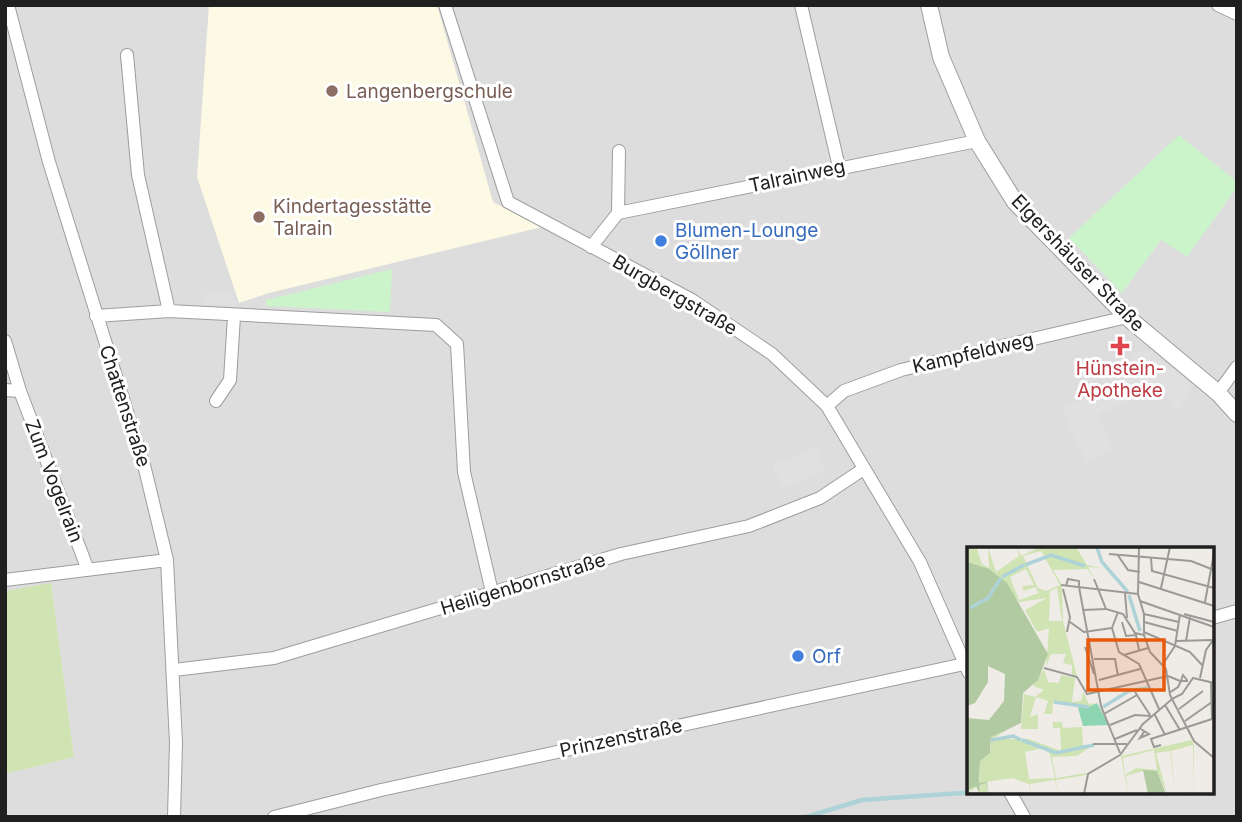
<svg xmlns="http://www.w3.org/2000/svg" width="1242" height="822" viewBox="0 0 1242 822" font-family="Inter,sans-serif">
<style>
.residential{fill:#dedddd;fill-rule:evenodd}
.education{fill:#fcf9e4}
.grass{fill:#d0e3b3}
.park{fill:#cbf4ca}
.parking{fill:#e0e0e0}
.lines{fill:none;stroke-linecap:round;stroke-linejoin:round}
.stream{stroke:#add3d8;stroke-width:4.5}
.minor-casing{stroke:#9d9d9d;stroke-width:14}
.tertiary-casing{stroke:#9d9d9d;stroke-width:18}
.minor{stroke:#fff;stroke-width:12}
.tertiary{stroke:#fff;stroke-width:16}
.education-dot{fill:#8d6e63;stroke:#fff;stroke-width:2.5}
.shop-dot{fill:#3f7fe0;stroke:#fff;stroke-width:2.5}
.health-dot{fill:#e0444e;stroke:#fff;stroke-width:2.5}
.labels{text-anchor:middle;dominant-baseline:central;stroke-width:6;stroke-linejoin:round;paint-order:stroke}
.education-label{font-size:19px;fill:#785e54;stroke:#fff;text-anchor:start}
.street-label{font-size:19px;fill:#202020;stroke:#fff}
.shop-label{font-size:19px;fill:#366cbe;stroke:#fff;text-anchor:start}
.health-label{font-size:19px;fill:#be3a42;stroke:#fff}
.inset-river{fill:none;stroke:#add3d8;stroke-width:3.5}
.inset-road{fill:none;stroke:#9c9a97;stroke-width:2}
.view{fill:#e8590c;fill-opacity:0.15;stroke:#e8590c;stroke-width:3.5}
.inset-edge{fill:none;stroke:#202020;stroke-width:3.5}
</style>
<rect width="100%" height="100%" fill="#efece7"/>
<!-- residential -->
<path class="residential" d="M5,5H1237V817H5V774L74,756L51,584L5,591ZM969,549H1212V792H969Z"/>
<!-- education -->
<path class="education" d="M209,5H437L493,202L542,227L269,293L239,303L197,177Z"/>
<!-- grass -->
<path class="grass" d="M51,583L74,757L5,774V591Z"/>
<!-- park -->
<path class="park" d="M1179,135L1237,182V187L1187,257L1161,240L1122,293L1069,238Z
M392,269L390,312L266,306V300Z"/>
<!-- parking -->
<path class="parking" d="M204,293L234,295L235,305L205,304Z
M1147,350L1192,384L1178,411L1161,385L1098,414L1112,449L1086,462L1061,407L1122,385V371L1132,368L1131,354Z
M816,447L826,471L782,488L773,465Z"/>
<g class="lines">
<!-- stream -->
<path class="stream" d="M806,817L862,800L976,792"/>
<defs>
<path id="minor" d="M8,5L49,162L145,469L167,560L176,743L174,817
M445,5L508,202L692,300L772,354L827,406L920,562L969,673
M801,5L839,167
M1218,5L1237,14
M127,55L138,175L169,311
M618,213L619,151
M591,247L618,213L977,141
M96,316L169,311L436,325L457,344L464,472L492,592
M5,341L20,391L88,570
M5,390L20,391
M1218,393L1237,367
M216,401L230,380L234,316
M827,406L844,391L901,370L1127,317
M5,580L167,560
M1212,618L1237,611
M174,670L274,658L621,554L749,526L820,498L862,470
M1010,792L1024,817
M274,817L381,790L969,663"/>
<path id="tertiary" d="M929,5L941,57L977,141L1015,202L1127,317L1218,393L1237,414"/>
</defs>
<!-- minor casing -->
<use href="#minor" class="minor-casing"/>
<!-- tertiary casing -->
<use href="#tertiary" class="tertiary-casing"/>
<!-- minor -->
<use href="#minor" class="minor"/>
<!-- tertiary -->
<use href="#tertiary" class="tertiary"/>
</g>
<!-- markers -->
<g class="education-dot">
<circle cx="332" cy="91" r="7"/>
<circle cx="259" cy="217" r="7"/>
</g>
<g class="shop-dot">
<circle cx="661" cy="241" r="7"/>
<circle cx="798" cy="656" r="7"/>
</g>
<path class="health-dot" d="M1116.5 335.5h7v7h7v7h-7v7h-7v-7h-7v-7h7z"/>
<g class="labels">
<!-- education labels -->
<g class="education-label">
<text x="346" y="91">Langenbergschule</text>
<text x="273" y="206">Kindertagesstätte<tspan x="273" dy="22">Talrain</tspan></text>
</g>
<!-- street labels -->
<g class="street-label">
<text transform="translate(797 176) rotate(-12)">Talrainweg</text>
<text transform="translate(1078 263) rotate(46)">Elgershäuser Straße</text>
<text transform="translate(675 295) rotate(30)">Burgbergstraße</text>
<text transform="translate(973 353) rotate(-13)">Kampfeldweg</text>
<text transform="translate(125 406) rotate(72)">Chattenstraße</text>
<text transform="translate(54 481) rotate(69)">Zum Vogelrain</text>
<text transform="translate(523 584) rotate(-17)">Heiligenbornstraße</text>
<text transform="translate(621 738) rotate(-12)">Prinzenstraße</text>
</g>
<!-- shop labels -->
<g class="shop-label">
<text x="675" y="230">Blumen-Lounge<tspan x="675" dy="22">Göllner</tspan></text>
<text x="812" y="656">Orf</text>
</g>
<!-- health labels -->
<g class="health-label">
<text x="1120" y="368">Hünstein-<tspan x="1120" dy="22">Apotheke</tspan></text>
</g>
</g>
<!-- overview -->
<g transform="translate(967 547)">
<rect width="247" height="247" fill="#efece7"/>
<path d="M0,0H14L10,2L15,17L22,21L21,0L29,25L52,9L50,0L54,9L73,0H109L120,18L135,21L121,20L127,31L120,22L86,23L95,38L96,74L110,129H105V118L96,116L99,107H84L79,120L82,81L70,85L58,63L80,51L52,55L28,26L0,15ZM74,4L93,38L79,44L71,41L56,9ZM59,22L67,38L55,39L57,44L68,40L72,46L52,53L43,30ZM90,41L95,74H82L83,44ZM77,122L81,135L92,136L94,128L108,131L105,155L114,154L116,145L122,157L130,156L120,161L86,155L85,167H77L81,154L69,150L63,170L71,167V182H54L57,147L68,150L77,143L66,139ZM86,175H95L96,181L115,180L116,200L126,198L110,209L85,210L89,231L119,226V228L89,233L91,247L88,233L63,237L64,247L62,237L45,231L19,235L21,247H11L15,236L0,247L13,233V214L24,203V190L40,180L50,177L25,192H62L94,204L93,181H86ZM76,201L83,207L88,231L62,232L58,205ZM225,193L227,198L226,247H219L226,244V198L204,204L208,247L203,204L189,206L200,247L190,224H176L159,229L161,247L154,209ZM187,203L190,223L169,221L158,228L156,211Z" fill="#d0e3b3" fill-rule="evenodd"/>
<path d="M0,15L22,22L40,36L81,107L71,133L56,146L54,176L24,190L23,206L13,214L12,236L20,235L22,247L19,236L13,238L12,246L9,239L0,244V171L22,173L37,154L38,127L21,119V135L8,156L0,159ZM176,223L190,224L199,247H181Z" fill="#b1caa1"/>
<path d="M130,156L142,178L116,179L110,157L120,161Z" fill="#8ed5b3"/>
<path class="inset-river" d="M130,1L135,15L161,45M58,18L84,8L118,19M35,30L57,18M162,48L173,84M3,61L21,51L34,31M87,155L122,160M136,160L162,144L181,141M24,193L46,189L54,193M55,193L89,206L127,198"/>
<path class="inset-road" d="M172,0L171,47L177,67V88L183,105L199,122L203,148L205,152L215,147L226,131L247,136M142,7L224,14L247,23M150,7L161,23L173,25M184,11L185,24L247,41M127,32L139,62L156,67L168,86L177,88M172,35L247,59M94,38L171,47M99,39L101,32L112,34V40M112,40L134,159L153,206M194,41L203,0M96,42L103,70L100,85M158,46L160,71M173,54L247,80M238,55L247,6M116,63L139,62M151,65L145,81L152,105L172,117L192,162M177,67L212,75M217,67L247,75M103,75L117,85L145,81M155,75L159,89L169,88L172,103M177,75L211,84M177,85L223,105L236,119M209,94L245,93M219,94L223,70M118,100L127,127M157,108L181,101M127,112H148L151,129M196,117L208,99L213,67M77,121L110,130L120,147L201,129M201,129L213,134H220V133L216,128L214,134L211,140L202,146M233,131L239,103L247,92M132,133L173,122M244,135L245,172M168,145L183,168M198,158L213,183M212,162L236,144M137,167L170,148M188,168L198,188M218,174L245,155M143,178L168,168L184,169M172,181L182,187L173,191L177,185M148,192L170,183M126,197H160M194,198L187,200L184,192L245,172M117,247L121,227L153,208L176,177L205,152L227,194L247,211"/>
<path class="view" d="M121,93H197V143H121Z"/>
<rect width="247" height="247" class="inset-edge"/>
</g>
<!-- border -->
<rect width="1242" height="822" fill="none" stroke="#202020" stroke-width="14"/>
</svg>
